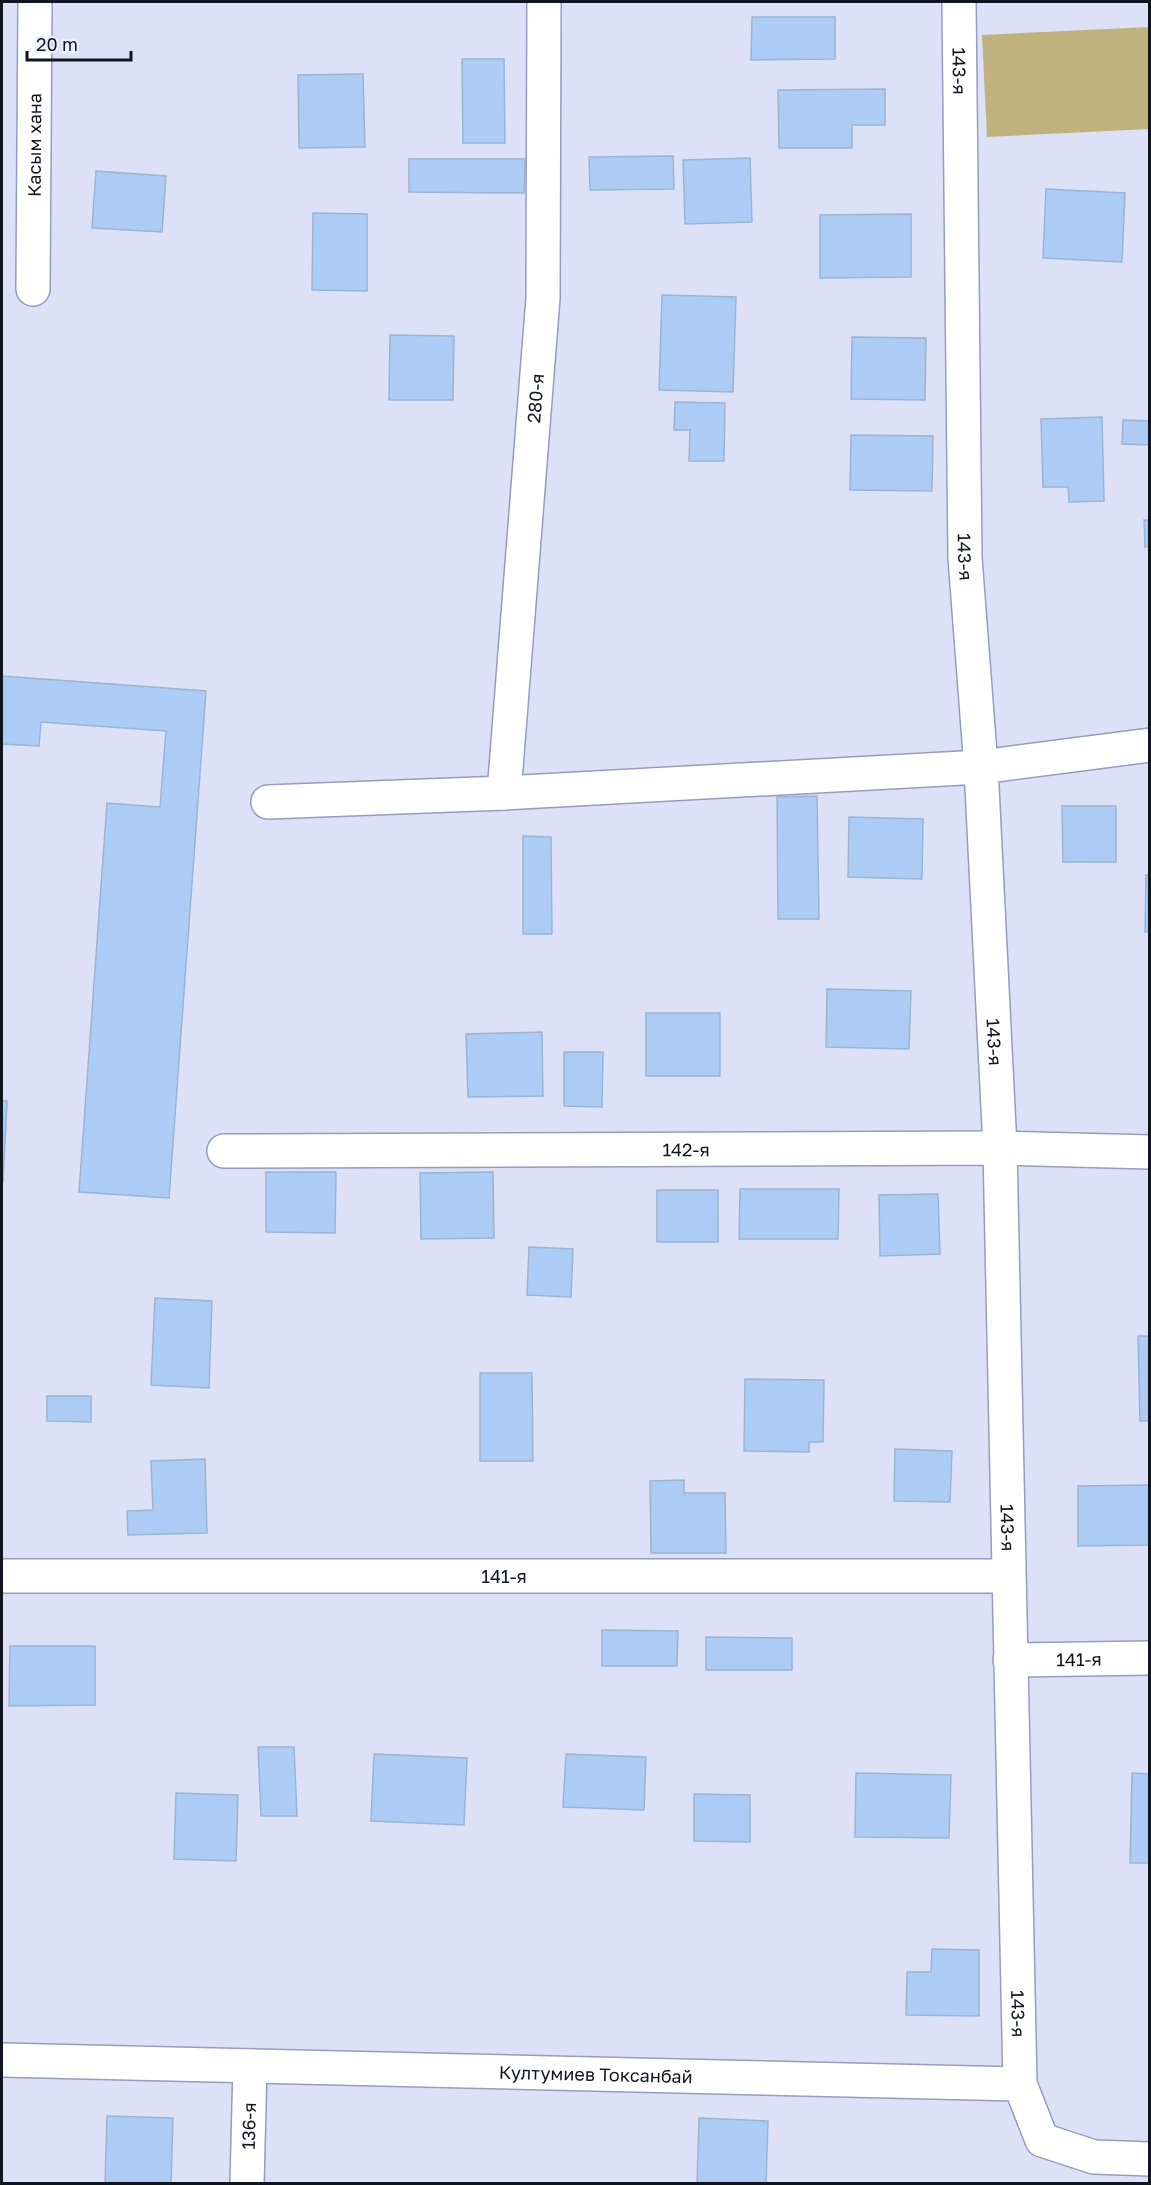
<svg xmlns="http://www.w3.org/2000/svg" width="1151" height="2185" viewBox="0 0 1151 2185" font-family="'Golos Text',sans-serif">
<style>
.green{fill:#c0b27e}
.building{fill:#adccf5;stroke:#9bb4d4;stroke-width:1.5}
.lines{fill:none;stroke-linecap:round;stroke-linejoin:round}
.minor-casing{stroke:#949cc0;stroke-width:36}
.minor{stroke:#fff;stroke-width:33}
.labels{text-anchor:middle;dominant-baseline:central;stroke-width:4.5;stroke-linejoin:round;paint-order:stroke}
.street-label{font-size:18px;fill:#111421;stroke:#ebeffe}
</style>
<rect width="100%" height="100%" fill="#dce1f8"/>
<!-- green -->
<path class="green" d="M1149,27V129L987,137L982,35Z"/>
<!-- building -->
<path class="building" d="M752,17H835V59L751,60Z
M462,59H504L505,143H463Z
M363,74L365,147L299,148L298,75Z
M885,89V125H852V148H779L778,90Z
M673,156L674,189L590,190L589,157Z
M750,158L752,222L685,224L683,160Z
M409,159H525L524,193L409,192Z
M96,171L166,176L162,232L92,228Z
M1046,189L1125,193L1122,262L1043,258Z
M313,213L367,214V291L312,290Z
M911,214V277L820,278V215Z
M662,295L736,297L733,392L659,390Z
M390,335L454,336L453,400H389Z
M852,337L926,338L925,400L851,399Z
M675,402L725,403L724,461H689L690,430H674Z
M1102,417L1104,501L1069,502L1068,487H1043L1041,419Z
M1123,420L1150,421V445L1122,444Z
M851,435L933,436L932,491L850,490Z
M1144,520H1150V546L1145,547Z
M2,676L206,691L169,1198L79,1192L107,803L160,807L166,731L41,722L39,746L2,744Z
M817,796L819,919H778L777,797Z
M1062,806H1116V862H1063Z
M849,817L923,819L922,879L848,877Z
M523,836L551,837L552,934H523Z
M1146,875H1150V932H1145Z
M827,989L911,991L909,1049L826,1047Z
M646,1013H720V1076H646Z
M542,1032L543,1096L468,1097L466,1034Z
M564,1052H603L602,1107L564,1106Z
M2,1101H7L3,1182H2Z
M266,1172H336L335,1233L266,1232Z
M493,1172L494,1238L421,1239L420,1173Z
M740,1189H839L838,1239H739Z
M657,1190H718V1242H657Z
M938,1194L940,1254L880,1256L879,1195Z
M529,1247L573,1249L571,1297L527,1295Z
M155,1298L212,1301L209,1388L151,1385Z
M1138,1336H1150V1421H1140Z
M480,1373H532L533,1461H480Z
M745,1379L824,1380L823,1442H809V1452L744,1451Z
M47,1396H91V1422L47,1421Z
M895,1449L952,1451L950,1502L894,1501Z
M205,1459L207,1533L128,1535L127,1511L153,1510L151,1461Z
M684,1480V1493H725L726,1553H651L650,1481Z
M1150,1485V1545L1078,1546V1486Z
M602,1630L678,1631L677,1666H602Z
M706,1637L792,1638V1670H706Z
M10,1646H95V1705L9,1706Z
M258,1747H294L297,1816H261Z
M374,1754L467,1758L464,1825L371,1821Z
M566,1754L646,1757L644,1810L563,1807Z
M856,1773L951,1775L949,1838L855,1837Z
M1132,1773L1150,1774V1863H1130Z
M176,1793L238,1795L236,1861L174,1859Z
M694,1794L750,1795V1842L694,1841Z
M932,1949L979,1950V2016L906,2015L907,1972H931Z
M107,2116L173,2118L171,2184H105Z
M699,2118L768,2121L766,2184H697Z"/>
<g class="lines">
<defs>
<g id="minor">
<path id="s1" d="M959,2L965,558L981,767L1000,1148L1020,2084"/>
<path id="s2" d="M33,289L35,2"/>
<path id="s3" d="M504,793L543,298L544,2"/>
<path d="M268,802L504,793L981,767L1150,745"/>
<path id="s4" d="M224,1151L1000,1148L1150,1152"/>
<path id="s5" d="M2,1576H1008"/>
<path id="s6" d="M1010,1660L1150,1658"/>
<path id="s7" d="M2,2060L1020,2084L1042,2140L1094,2157L1150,2159"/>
<path id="s8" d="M247,2184L250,2066"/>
</g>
</defs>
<!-- minor casing -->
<use href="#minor" class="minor-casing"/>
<!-- minor -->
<use href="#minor" class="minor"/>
</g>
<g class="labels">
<!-- street labels -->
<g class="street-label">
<text stroke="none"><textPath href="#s1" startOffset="69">143-я</textPath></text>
<text stroke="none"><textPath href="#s2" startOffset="144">Касым хана</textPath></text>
<text stroke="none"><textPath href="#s3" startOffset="396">280-я</textPath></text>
<text stroke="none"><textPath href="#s1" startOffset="555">143-я</textPath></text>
<text stroke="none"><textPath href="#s1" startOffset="1041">143-я</textPath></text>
<text stroke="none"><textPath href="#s4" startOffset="462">142-я</textPath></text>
<text stroke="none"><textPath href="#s1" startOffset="1527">143-я</textPath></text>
<text stroke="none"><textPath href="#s5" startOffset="502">141-я</textPath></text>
<text stroke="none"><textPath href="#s6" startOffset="69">141-я</textPath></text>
<text stroke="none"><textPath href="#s1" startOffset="2013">143-я</textPath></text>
<text stroke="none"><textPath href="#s7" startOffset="594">Култумиев Токсанбай</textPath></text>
<text stroke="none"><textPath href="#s8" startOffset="58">136-я</textPath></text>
</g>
</g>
<!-- border -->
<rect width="1151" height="2185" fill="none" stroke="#111421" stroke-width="6"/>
<!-- scale -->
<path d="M27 51v9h104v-9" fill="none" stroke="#111421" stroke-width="3"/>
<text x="36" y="51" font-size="18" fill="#111421" stroke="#ebeffe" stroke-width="4.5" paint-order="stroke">20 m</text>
</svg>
